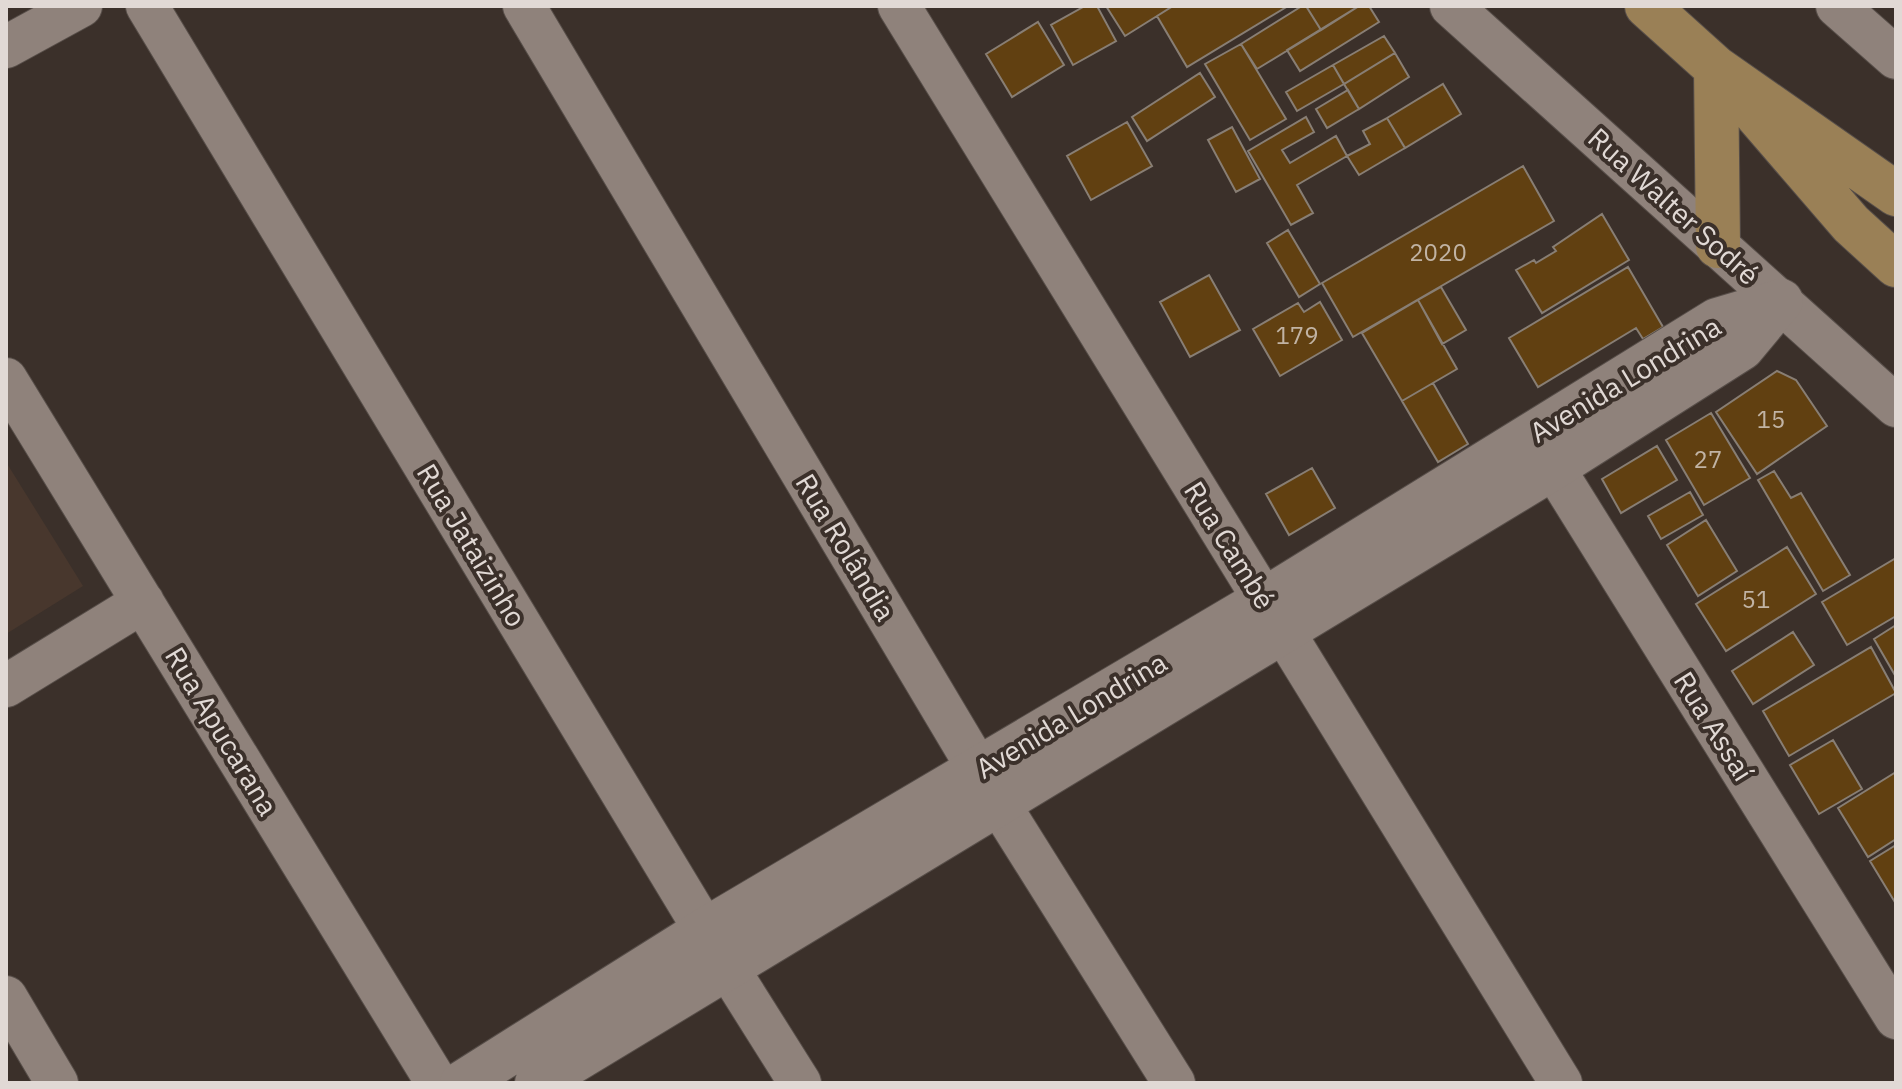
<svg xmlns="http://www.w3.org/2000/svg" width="1902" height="1089" viewBox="0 0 1902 1089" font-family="'IBM Plex Sans',sans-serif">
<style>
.built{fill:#48372d}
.building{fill:#614011;stroke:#887e74;stroke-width:2}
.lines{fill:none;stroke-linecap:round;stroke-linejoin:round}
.street-casing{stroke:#574e49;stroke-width:44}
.secondary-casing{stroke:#574e49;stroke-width:46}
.primary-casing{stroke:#574e49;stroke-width:46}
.street{stroke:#8f827b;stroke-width:42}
.secondary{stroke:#8f827b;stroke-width:44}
.primary{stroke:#9a8056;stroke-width:44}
.labels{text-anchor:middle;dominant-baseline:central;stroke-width:8;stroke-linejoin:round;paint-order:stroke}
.number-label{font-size:24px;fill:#c1b3a4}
.street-label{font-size:28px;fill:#e1d9d5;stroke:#3b302a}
</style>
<rect width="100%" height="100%" fill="#3b302a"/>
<!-- built -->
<path class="built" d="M6,462L83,586L6,634Z"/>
<!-- building -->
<path class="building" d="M1085,6H1097L1116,41L1073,65L1051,25Z
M1106,6H1173L1125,36Z
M1173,6H1288L1187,67L1157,16Z
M1302,6H1306L1321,30L1257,69L1241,44Z
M1306,6H1359L1321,30Z
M1359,6H1369L1379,22L1300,71L1287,50Z
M1038,22L1064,65L1012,97L986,54Z
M1384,36L1395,53L1344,84L1333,65Z
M1241,44L1286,119L1250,140L1205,64Z
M1395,53L1409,77L1359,109L1344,84Z
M1333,65L1344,84L1297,111L1286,92Z
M1200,73L1215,97L1147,141L1132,117Z
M1443,84L1461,114L1405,148L1387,118Z
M1348,90L1359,109L1327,128L1316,109Z
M1306,117L1314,132L1282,150L1290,163L1336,136L1347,156L1297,185L1313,213L1291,225L1248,151Z
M1387,118L1405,148L1359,175L1347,156L1370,144L1363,131Z
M1127,122L1152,166L1091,200L1067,156Z
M1232,127L1260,179L1236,192L1208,140Z
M1523,166L1554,221L1353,337L1322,283Z
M1602,214L1629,260L1542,313L1516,270L1534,260L1536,263L1556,251L1553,247Z
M1288,230L1320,284L1299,297L1267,243Z
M1628,267L1663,327L1643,339L1636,328L1538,387L1509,338Z
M1209,275L1240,330L1190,357L1160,302Z
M1441,287L1466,330L1442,344L1418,300Z
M1418,300L1457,369L1402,401L1362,333Z
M1320,302L1342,340L1280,376L1253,329L1298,303L1304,312Z
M1777,371L1796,380L1827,426L1757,474L1716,412Z
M1433,383L1468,444L1438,462L1402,401Z
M1711,413L1750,478L1704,505L1666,440Z
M1657,446L1677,480L1621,513L1602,479Z
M1312,468L1335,508L1289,535L1266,494Z
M1774,471L1791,498L1801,493L1850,575L1823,591L1758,480Z
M1690,492L1703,515L1661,539L1648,516Z
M1706,520L1737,571L1698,596L1667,545Z
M1787,547L1816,594L1726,651L1696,604Z
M1896,558V616L1847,645L1822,602Z
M1896,625V677L1874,639Z
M1793,632L1814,665L1753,704L1732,671Z
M1871,647L1896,693L1789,756L1763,711Z
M1833,740L1862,789L1819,814L1790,765Z
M1896,772V839L1868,857L1838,808Z
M1896,845V904L1870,861Z"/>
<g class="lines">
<defs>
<path id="street" d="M147,6L727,967L800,1083
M524,6L999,804L1174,1083
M899,6L1561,1083
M1451,6L1896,406
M1837,6L1896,58
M6,47L81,6
M6,379L437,1083
M1535,438L1896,1018
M6,686L143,602
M6,997L57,1083"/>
<path id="secondary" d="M462,1083L705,930L1264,600L1717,320L1781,301
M537,1083L1553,468L1742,348L1781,301"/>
<path id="primary" d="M1647,6L1716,68L1896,194
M1716,68L1718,246
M1757,115L1851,224L1896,265"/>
</defs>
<!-- street casing -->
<use href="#street" class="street-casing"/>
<!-- secondary casing -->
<use href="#secondary" class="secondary-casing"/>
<!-- primary casing -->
<use href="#primary" class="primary-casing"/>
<!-- street -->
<use href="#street" class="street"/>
<!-- secondary -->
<use href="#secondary" class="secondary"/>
<!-- primary -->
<use href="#primary" class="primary"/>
</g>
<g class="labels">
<!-- number labels -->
<g class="number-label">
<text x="1438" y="252">2020</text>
<text x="1297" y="335">179</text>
<text x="1771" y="419">15</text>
<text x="1708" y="459">27</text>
<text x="1756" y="599">51</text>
</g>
<!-- street labels -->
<g class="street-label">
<text transform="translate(1674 206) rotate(42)">Rua Walter Sodré</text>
<text transform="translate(1625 379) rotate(-31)">Avenida Londrina</text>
<text transform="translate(472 545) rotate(59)">Rua Jataizinho</text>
<text transform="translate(1230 545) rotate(58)">Rua Cambé</text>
<text transform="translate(846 547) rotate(59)">Rua Rolândia</text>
<text transform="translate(1071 715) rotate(-31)">Avenida Londrina</text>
<text transform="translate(1714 726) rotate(58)">Rua Assaí</text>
<text transform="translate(222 731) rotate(59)">Rua Apucarana</text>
</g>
</g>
<!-- border -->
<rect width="1902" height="1089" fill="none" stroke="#e1d9d5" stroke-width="16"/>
</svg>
